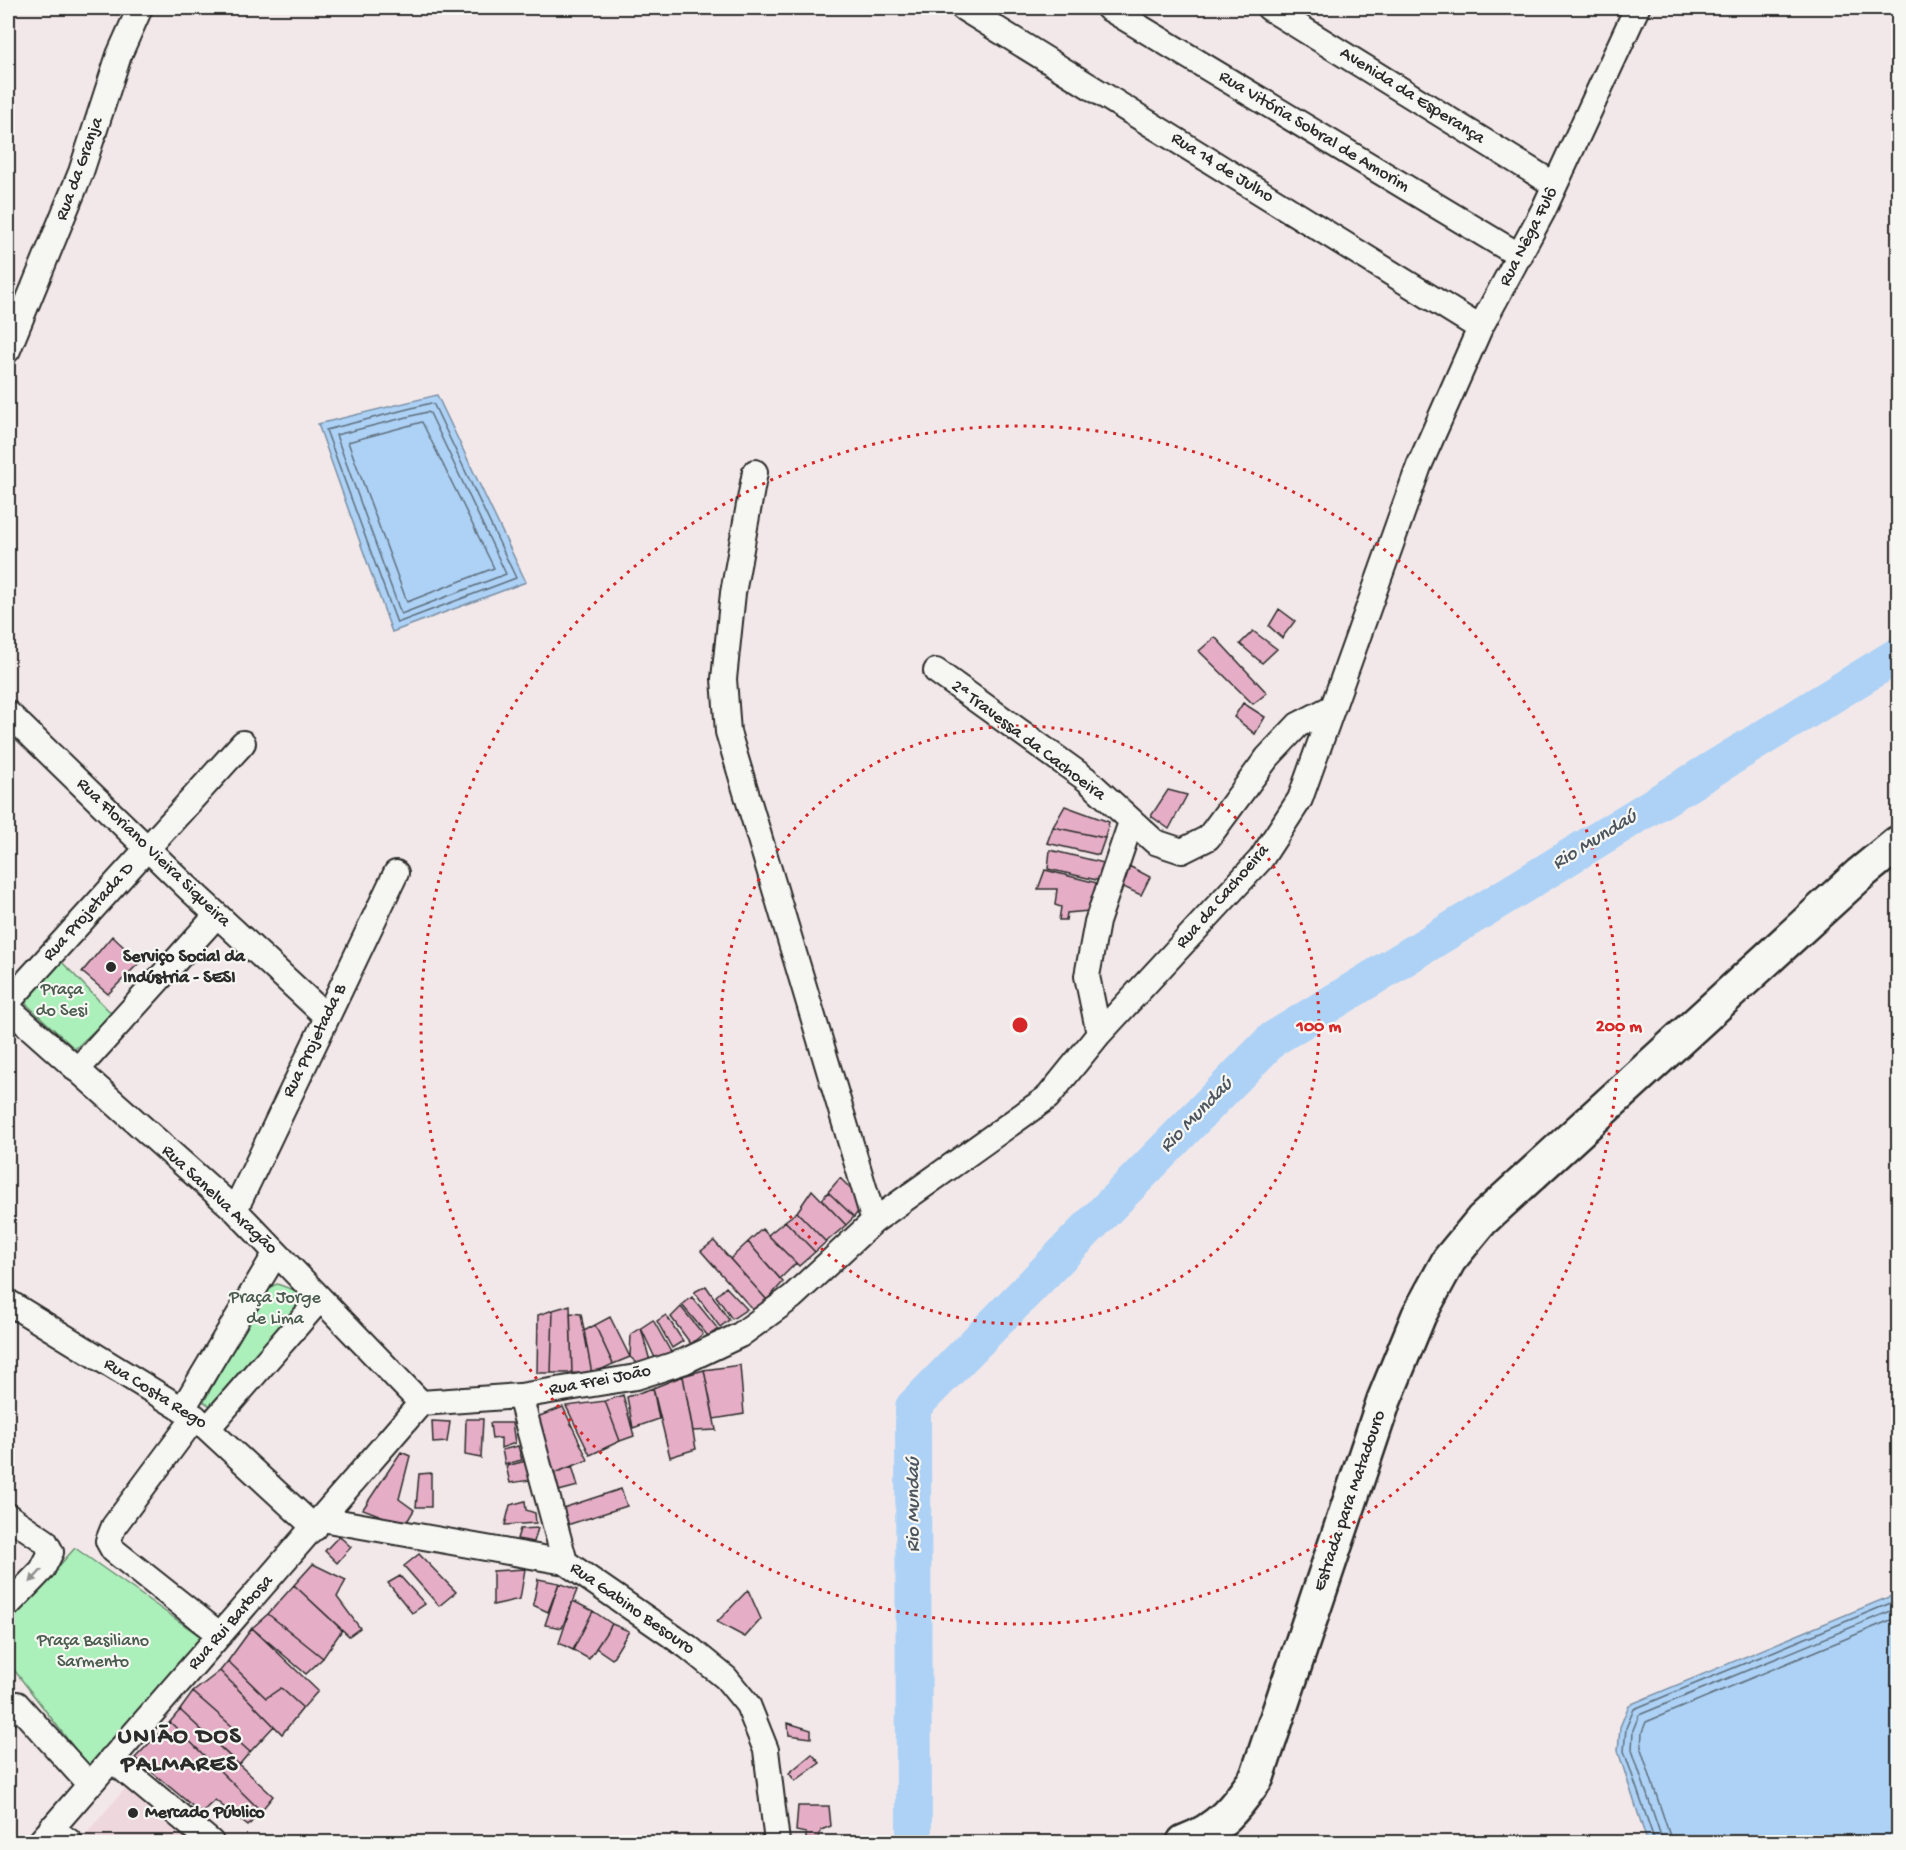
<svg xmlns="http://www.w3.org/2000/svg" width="1906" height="1850" viewBox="0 0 1906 1850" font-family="'Gochi Hand',sans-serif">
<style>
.built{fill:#efd7de}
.green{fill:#abf0ba;stroke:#6b8e72;stroke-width:1.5}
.water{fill:#add2f6;stroke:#798fa5;stroke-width:1.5}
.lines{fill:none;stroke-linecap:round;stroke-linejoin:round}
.shore{stroke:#5f6e7c;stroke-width:1.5}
.river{stroke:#add2f6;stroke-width:36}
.building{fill:#e5aec6;stroke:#2b2b2b;stroke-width:1.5}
.street-casing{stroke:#2b2b2b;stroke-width:28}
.secondary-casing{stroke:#2b2b2b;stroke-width:38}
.street{stroke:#f6f6f2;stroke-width:24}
.secondary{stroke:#f6f6f2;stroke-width:33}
.oneway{fill:#90908e}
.ring{fill:none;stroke:#d62828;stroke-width:3;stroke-dasharray:3 6}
.poi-dot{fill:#2b2b2b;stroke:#f6f6f2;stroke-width:2}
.labels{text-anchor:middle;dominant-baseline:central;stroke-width:4.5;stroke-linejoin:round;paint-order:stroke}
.street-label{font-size:18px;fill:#2b2b2b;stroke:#f6f6f2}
.poi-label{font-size:18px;font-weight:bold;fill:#2b2b2b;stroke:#f6f6f2;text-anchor:start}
.park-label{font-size:18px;fill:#4b5c4f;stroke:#f6f6f2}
.water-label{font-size:20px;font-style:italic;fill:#4c555e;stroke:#f6f6f2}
.district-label{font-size:24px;font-weight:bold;letter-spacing:1.5px;fill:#2b2b2b;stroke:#f6f6f2}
.centre{fill:#d62828;stroke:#f6f6f2;stroke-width:3}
.ring-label{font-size:18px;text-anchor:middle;font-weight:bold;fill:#d62828;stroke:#f6f6f2;stroke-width:4.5;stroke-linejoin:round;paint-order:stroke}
</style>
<rect width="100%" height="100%" fill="#f3e8e9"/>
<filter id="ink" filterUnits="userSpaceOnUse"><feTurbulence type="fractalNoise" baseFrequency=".0167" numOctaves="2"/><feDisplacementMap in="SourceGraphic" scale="12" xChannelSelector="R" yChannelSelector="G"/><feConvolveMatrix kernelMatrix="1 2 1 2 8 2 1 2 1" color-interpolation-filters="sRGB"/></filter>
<g filter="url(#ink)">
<!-- built -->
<path class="built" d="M128,1785L198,1842H79Z"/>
<!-- green -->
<path class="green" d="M61,961L112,1014L75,1049L24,1002Z
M277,1284L294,1290L302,1306L212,1407L204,1402L263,1290Z
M75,1548L204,1639L88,1766L8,1662V1623Z"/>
<!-- water -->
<path class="water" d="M437,395L526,582L392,632L318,424Z
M1898,1593V1842H1653L1646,1838L1618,1751L1620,1727L1629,1705Z"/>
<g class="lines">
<!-- shore -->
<path class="shore" d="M431,403L434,405L516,578L397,623L326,430Z
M427,412L430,413L506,574L401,614L336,435Z
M422,422L494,568L407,602L348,442Z
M1655,1842L1624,1751L1626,1728L1634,1709L1898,1600
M1663,1842L1632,1750L1633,1730L1639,1715L1898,1608
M1672,1842L1641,1749L1642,1732L1646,1722L1898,1617"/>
<!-- river -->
<path class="river" d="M914,1842L913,1407L1273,1039L1898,655"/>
</g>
<!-- building -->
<path class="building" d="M1279,609L1295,621L1282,638L1269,626Z
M1253,631L1277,649L1262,663L1240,644Z
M1215,637L1267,693L1253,704L1199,651Z
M1243,703L1265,717L1255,734L1234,717Z
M1168,790L1187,795L1169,829L1151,816Z
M1065,806L1109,822L1105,838L1053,827Z
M1053,827L1105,838L1099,855L1047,843Z
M1050,850L1104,863L1101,881L1048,869Z
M1129,866L1150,877L1141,895L1119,885Z
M1045,870L1097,883L1089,911L1067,913L1066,920H1059L1061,907L1055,905L1057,889H1038Z
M112,936L140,962L108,994L82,972Z
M840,1178L865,1203L854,1217L828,1192Z
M812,1190L846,1225L826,1242L797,1212Z
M828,1192L854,1217L846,1225L822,1200Z
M797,1212L826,1242L815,1252L785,1221Z
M785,1221L815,1252L799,1266L768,1235Z
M762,1229L796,1263L780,1279L748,1242Z
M714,1241L767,1300L754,1311L701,1251Z
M748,1242L783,1282L767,1300L730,1259Z
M706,1286L729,1320L720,1327L694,1292Z
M726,1287L747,1309L732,1319L716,1296Z
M692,1297L718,1329L708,1336L682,1305Z
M570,1305L572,1373H551L553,1310Z
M681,1307L703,1334L691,1344L671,1317Z
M553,1310L551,1373H537L538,1315Z
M570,1313L581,1314L592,1374L572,1373Z
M666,1315L683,1341L672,1348L657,1321Z
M610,1317L630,1357L613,1364L595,1325Z
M653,1320L672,1354L655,1358L641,1328Z
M595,1325L613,1364L592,1374L584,1331Z
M641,1328L650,1361L641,1366L630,1357L631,1334Z
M740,1365L744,1414L714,1419L704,1370Z
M704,1370L716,1430L693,1431L683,1376Z
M683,1376L696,1449L670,1457L653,1388Z
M653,1388L659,1419L633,1428L627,1397Z
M623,1395L634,1436L620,1441L605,1401Z
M605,1401L620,1441L590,1455L566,1406Z
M563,1407L588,1460L552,1474L537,1417Z
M466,1419H483L481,1458L465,1455Z
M432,1421L450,1422L447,1442L433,1443Z
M490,1423H512L515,1443L501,1448V1438L492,1439Z
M518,1446L522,1460L505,1464L502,1450Z
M401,1452L410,1456L399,1499L414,1510L405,1525L363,1509Z
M526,1461L531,1480L510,1483L506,1466Z
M572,1466L578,1486L555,1492L552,1474Z
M431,1473V1507H416L419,1474Z
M621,1489L627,1506L567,1525L563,1508Z
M525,1501L526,1510L535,1513L536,1523L505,1525L510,1505Z
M538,1528L534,1542L517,1539L520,1529Z
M339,1536L351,1547L337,1563L325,1551Z
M419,1554L456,1592L439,1606L404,1566Z
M313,1564L346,1580L337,1597L360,1628L349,1636L294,1585Z
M525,1569L520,1599L493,1605V1571Z
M400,1576L425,1604L412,1613L388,1583Z
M538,1579L559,1583L548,1612L533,1605Z
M559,1583L577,1590L562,1628L545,1625Z
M294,1585L342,1630L323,1658L268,1614Z
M748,1590L761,1619L745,1637L717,1622Z
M573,1601L593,1611L573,1650L559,1643Z
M593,1611L612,1624L589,1659L573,1650Z
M268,1614L323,1658L306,1674L252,1628Z
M612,1624L629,1631L612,1659L596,1648Z
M252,1628L318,1691L303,1708L281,1688L266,1698L228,1661Z
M228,1661L266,1698L281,1688L303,1708L282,1734L220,1671Z
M220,1671L274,1726L250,1752L229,1733L234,1728L193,1692Z
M193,1692L234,1728L229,1733L250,1752L239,1765L180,1710Z
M180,1710L273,1796L261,1811L170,1722Z
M170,1722L261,1811L248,1826L215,1800L201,1813L135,1758Z
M788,1723L811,1730V1738L789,1735Z
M812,1754L820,1763L795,1781L789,1773Z
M798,1806H829L831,1826L821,1830L818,1840L806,1839V1833L796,1831Z"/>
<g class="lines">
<defs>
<path id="street" d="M963,8L1480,328
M1108,8L1520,256
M1269,8L1555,185
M8,350L81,172L119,55L140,8
M755,472L733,593L724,679L728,732L874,1221
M936,671L1086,779L1155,842L1182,851L1208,838L1267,758L1298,725L1333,707
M8,713L187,887L327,1017
M8,1002L243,743
M8,1008L235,1210L421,1403
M1099,1034L1087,976L1097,922L1131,822
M77,1070L217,915
M235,1210L396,873
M8,1302L195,1417L315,1528
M520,1396L565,1562
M421,1403L520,1396L636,1377L685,1361L740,1335L792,1297L874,1221L1048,1097L1099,1034L1261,859L1300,799L1419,466L1480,328L1543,211L1637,8
M182,1410L276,1253
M195,1417L114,1526L108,1541L113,1550L220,1635
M209,1427L320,1299
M8,1516L45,1541L51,1552L42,1570L8,1605
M322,1519L565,1562L688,1647L726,1678L748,1705L766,1750L777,1842
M8,1713L17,1704L89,1784
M111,1759L211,1842
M51,1828L70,1842
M40,1842L421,1403"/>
<path id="secondary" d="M1184,1842C1219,1830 1237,1806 1257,1777L1384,1400L1419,1315L1449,1260L1482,1220L1860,874L1898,843"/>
</defs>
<!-- street casing -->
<use href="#street" class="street-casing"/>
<!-- secondary casing -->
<use href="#secondary" class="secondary-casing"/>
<!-- street -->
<use href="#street" class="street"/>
<!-- secondary -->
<use href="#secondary" class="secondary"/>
</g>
<!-- one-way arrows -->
<defs><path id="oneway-solid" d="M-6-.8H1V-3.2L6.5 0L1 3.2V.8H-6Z" transform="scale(1.5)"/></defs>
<use class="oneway" href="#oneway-solid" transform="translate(36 1576) rotate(133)"/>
</g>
<!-- distance rings -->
<g class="ring">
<circle cx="1020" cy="1025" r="299"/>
<circle cx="1020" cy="1025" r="599"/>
</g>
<!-- markers -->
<g class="poi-dot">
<circle cx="111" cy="967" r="6"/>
<circle cx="133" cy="1813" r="6"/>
</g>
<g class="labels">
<!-- street labels -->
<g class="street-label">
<text transform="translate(1412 96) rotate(32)">Avenida da Esperança</text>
<text transform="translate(1314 132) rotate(31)">Rua Vitória Sobral de Amorim</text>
<text transform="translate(1222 168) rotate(32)">Rua 14 de Julho</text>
<text transform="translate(80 169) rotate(-70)">Rua da Granja</text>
<text transform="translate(1529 237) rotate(-63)">Rua Nêga Fulô</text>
<text transform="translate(1028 741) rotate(37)">2ª Travessa da Cachoeira</text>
<text transform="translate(153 853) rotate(44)">Rua Floriano Vieira Siqueira</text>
<text transform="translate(1223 897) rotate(-49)">Rua da Cachoeira</text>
<text transform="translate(89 912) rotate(-48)">Rua Projetada D</text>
<text transform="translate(315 1041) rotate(-64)">Rua Projetada B</text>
<text transform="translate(219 1200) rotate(43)">Rua Sanelva Aragão</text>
<text transform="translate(600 1381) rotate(-11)">Rua Frei João</text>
<text transform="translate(155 1394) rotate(32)">Rua Costa Rego</text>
<text transform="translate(1350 1501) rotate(-71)">Estrada para Matadouro</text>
<text transform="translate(632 1609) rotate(35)">Rua Gabino Besouro</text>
<text transform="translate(231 1623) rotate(-49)">Rua Rui Barbosa</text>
</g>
<!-- poi labels -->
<g class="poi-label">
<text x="123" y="957">Serviço Social da<tspan x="123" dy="21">Indústria - SESI</tspan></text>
<text x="145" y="1813">Mercado Público</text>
</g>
<!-- park labels -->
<g class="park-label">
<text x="62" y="990">Praça<tspan x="62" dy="21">do Sesi</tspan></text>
<text x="275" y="1298">Praça Jorge<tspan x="275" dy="21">de Lima</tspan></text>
<text x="93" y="1641">Praça Basiliano<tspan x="93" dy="21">Sarmento</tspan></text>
</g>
<!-- water labels -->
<g class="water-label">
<text transform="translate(1595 841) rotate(-32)">Rio Mundaú</text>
<text transform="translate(1197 1116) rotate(-46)">Rio Mundaú</text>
<text transform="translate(914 1505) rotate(-90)">Rio Mundaú</text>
</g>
<!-- district labels -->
<g class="district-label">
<text x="180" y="1737">UNIÃO DOS<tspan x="180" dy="28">PALMARES</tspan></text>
</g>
</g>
<circle cx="1020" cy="1025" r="9" class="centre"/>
<g class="ring-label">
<text x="1319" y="1031">100 m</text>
<text x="1619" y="1031">200 m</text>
</g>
<!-- margin -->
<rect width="1906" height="1850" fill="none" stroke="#f6f6f2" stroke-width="30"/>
<rect x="15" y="15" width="1876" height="1820" fill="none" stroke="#2b2b2b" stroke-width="2" filter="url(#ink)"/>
</svg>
